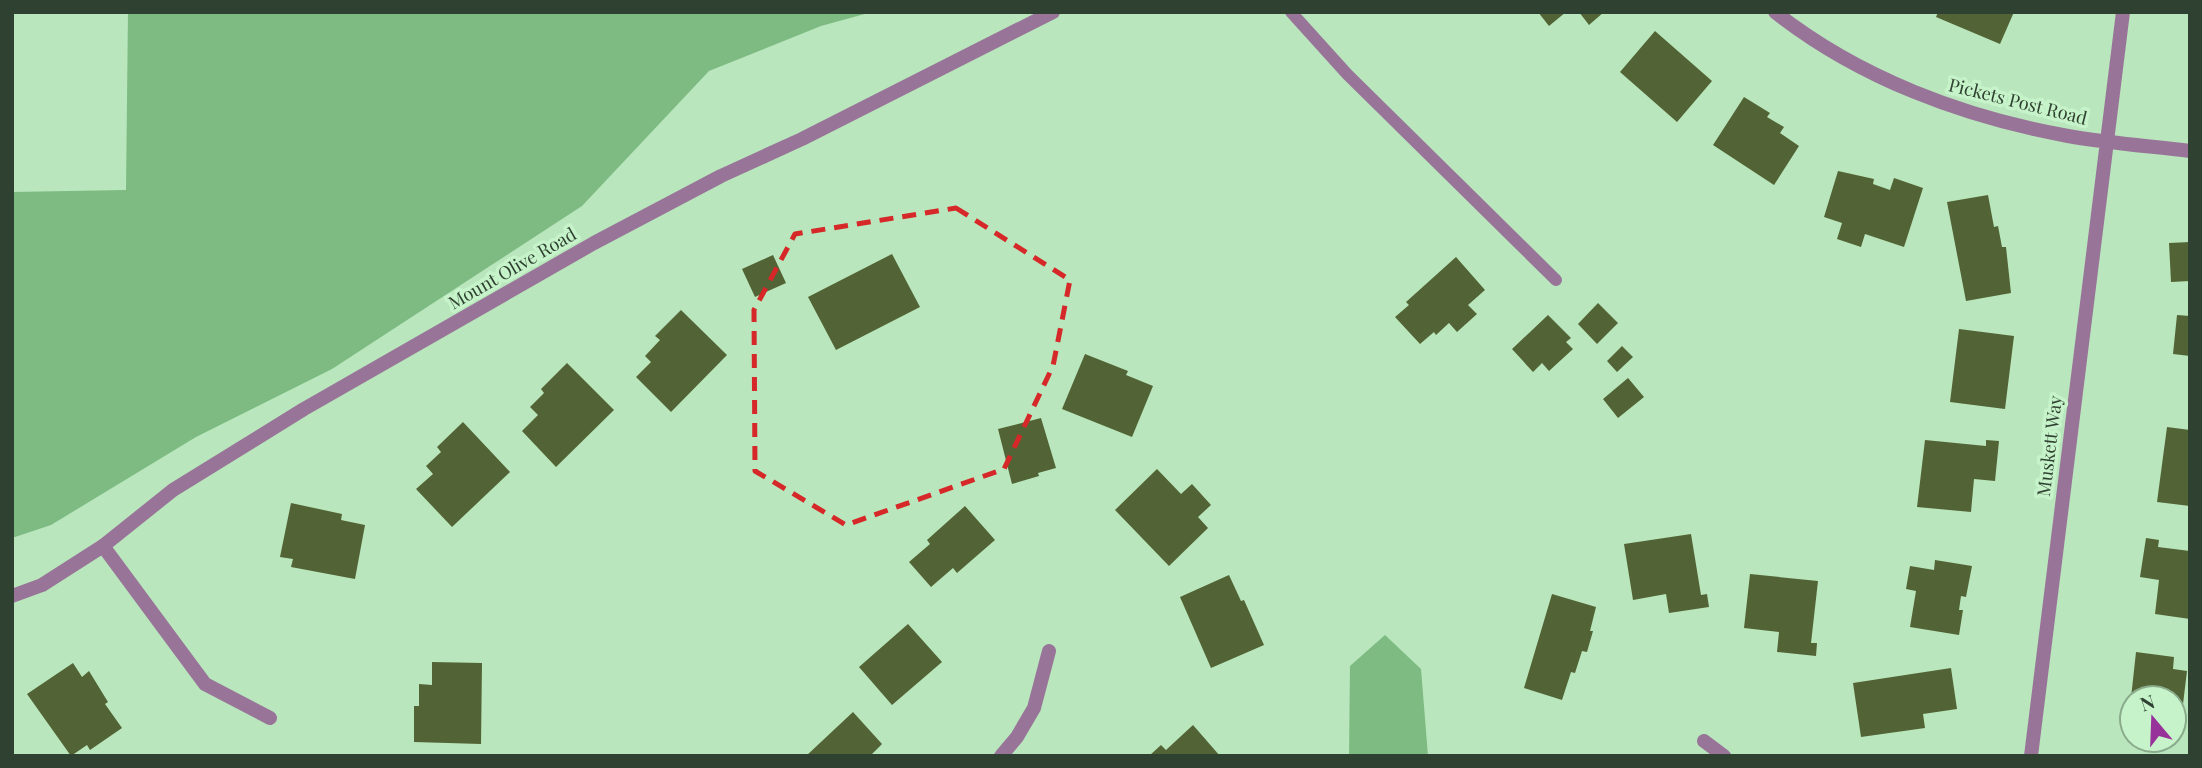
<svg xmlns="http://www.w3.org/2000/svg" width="2202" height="768" viewBox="0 0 2202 768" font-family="'Playfair Display',serif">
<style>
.green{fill:#7dbb83}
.building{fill:#526435}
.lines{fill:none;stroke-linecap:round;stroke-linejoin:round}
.service{stroke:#997499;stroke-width:12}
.minor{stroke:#997499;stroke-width:14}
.tertiary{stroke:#997499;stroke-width:14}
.marked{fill:none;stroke:#d62828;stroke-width:5;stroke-dasharray:14 9;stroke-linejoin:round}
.labels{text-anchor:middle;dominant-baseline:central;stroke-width:7;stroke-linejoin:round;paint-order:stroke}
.street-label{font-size:18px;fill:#2f4131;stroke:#c6f3c9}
</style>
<rect width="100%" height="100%" fill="#b9e6bc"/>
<!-- green -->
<path class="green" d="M128,12H872L821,26L709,71L582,206L332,369L196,437L51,525L12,538V192L126,190Z
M1385,635L1421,669L1428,756H1349L1350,666Z"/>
<!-- building -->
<path class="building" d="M1538,12H1566L1549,26Z
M1579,12H1604L1589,25Z
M1938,12H2014L2000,44L1936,17Z
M1655,31L1712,81L1677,122L1620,72Z
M1744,97L1770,113L1767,117L1784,127L1780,133L1799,146L1774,185L1713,145Z
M1838,171L1874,179L1873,184L1890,190L1894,178L1923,188L1904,247L1865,234L1861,247L1837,239L1842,223L1824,217Z
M1988,195L1994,227L1998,226L2002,247H2006L2011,293L1966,301L1947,202Z
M2190,242V281L2171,282L2169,243Z
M892,254L920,307L836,350L808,297Z
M773,255L786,283L755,297L742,269Z
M1456,257L1485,290L1468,305L1477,314L1457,332L1449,323L1436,335L1434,332L1420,344L1395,317L1409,305L1406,302Z
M1598,303L1618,323L1597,344L1578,324Z
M681,310L727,355L671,412L636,377L651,362L645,356L660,340L655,336Z
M1548,315L1571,338L1566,342L1573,349L1549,371L1542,363L1533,372L1512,349Z
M2177,315L2190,316V356L2173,354Z
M1959,329L2014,336L2005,409L1950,402Z
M1622,346L1633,357L1617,372L1607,361Z
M1085,354L1128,371L1126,375L1153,386L1132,437L1062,409Z
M567,363L614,410L556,467L522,431L538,415L530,407L544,393L541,389Z
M1628,378L1644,397L1618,418L1603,399Z
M1041,418L1056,468L1038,473L1039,476L1012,484L998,429Z
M463,422L510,472L452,527L416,489L433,474L426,466L441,452L437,447Z
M2167,427L2190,430V506L2157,502Z
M1925,440L1986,446V440L1999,441L1995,481L1974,479L1971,512L1917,507Z
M1157,469L1181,494L1192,484L1211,505L1198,517L1208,528L1169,566L1115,510Z
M291,503L342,514L341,520L365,525L355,579L291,567L293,559L280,557Z
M965,506L995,540L957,573L953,568L931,587L909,562L930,544L927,540Z
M1691,534L1701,595L1707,594L1709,607L1669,613L1666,594L1633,600L1624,544Z
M2146,538L2159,540L2158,547L2190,551V619L2155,614L2159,580L2140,577Z
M1935,560L1972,566L1966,597L1961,596L1959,610H1963L1959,635L1910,627L1916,591L1906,589L1910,566L1934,570Z
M1750,574L1818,581L1811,643H1817L1816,656L1777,652L1779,632L1744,628Z
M1229,575L1241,601L1244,600L1264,645L1211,668L1180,597Z
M1552,594L1596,607L1590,631H1593L1587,652L1582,651L1575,673L1571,672L1562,700L1524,688Z
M908,624L942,662L892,705L859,667Z
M2136,652L2174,657L2173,669L2187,671L2180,729L2174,728V698H2131Z
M432,662L482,663L481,744L414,742V706H419V684L432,685Z
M73,663L82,677L89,671L108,702L105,704L122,728L90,750L87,745L71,756L27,694Z
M1951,668L1957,709L1923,714L1925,728L1861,737L1853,683Z
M853,712L882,744L870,756H806Z
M1193,725L1220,756H1149L1161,745L1166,750Z"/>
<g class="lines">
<!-- service -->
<path class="service" d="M1291,12L1347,74L1556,280"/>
<!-- minor -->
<path class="minor" d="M1775,12C1859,78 1963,117 2068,136C2108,143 2149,146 2190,151
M103,546L205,684L270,718
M1704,741L1724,756
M1001,756L1017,737L1034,708L1049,651
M2031,756L2123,12"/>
<!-- tertiary -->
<path class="tertiary" d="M12,596L42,585L103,546L173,490L304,409L594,243L721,176L802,139L1053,12"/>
</g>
<!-- marked area -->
<path class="marked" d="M956,208L1070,280L1053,366L1004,469L846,525L755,471L754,310L795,234Z"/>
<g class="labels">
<!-- street labels -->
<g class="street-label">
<text transform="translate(2018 101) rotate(14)">Pickets Post Road</text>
<text transform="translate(512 268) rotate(-30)">Mount Olive Road</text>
<text transform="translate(2049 446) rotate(-83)">Muskett Way</text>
</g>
</g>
<!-- border -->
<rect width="2202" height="768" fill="none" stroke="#2f4131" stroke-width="28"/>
<!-- north arrow -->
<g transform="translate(2153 719) rotate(341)"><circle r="33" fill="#c6f3c9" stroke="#8aac8c" stroke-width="2"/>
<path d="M0-5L12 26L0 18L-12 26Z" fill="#963299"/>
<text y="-10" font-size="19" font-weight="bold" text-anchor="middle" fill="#2f4131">N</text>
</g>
</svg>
